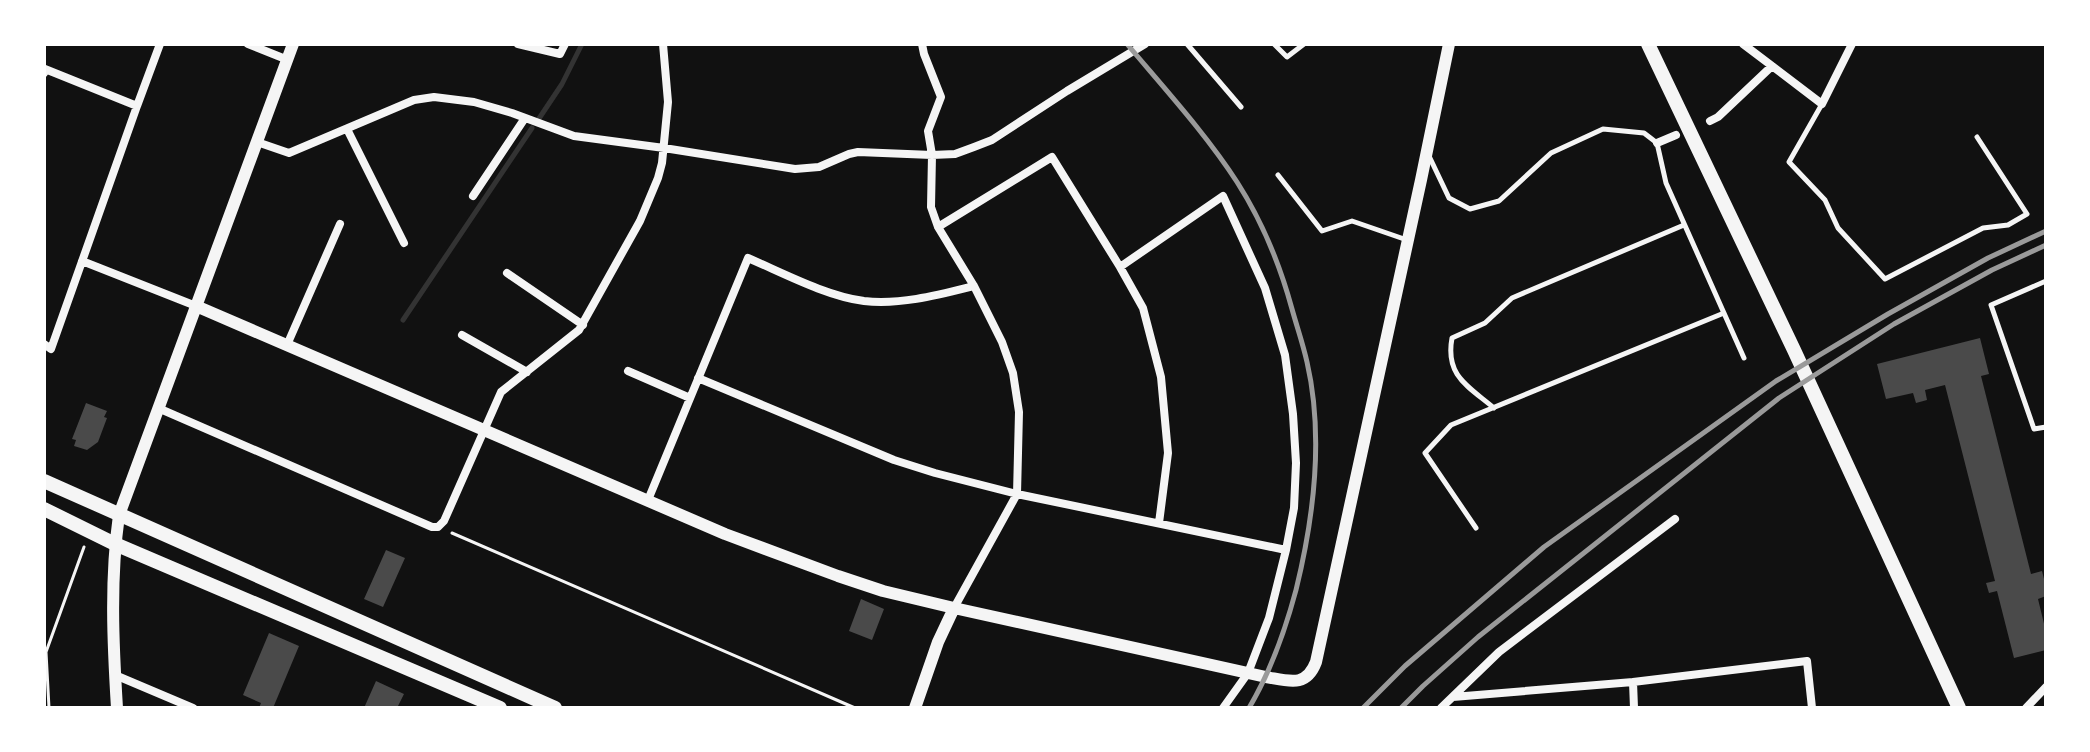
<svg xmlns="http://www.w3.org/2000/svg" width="2090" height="752" viewBox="0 0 2090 752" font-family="'Asap Condensed',sans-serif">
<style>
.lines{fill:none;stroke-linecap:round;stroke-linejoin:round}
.stream{stroke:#333;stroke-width:5}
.building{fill:#4a4a4a}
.path{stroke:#f5f5f5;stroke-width:3}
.service{stroke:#f5f5f5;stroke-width:5}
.minor{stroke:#f5f5f5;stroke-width:8}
.tertiary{stroke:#f5f5f5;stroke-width:12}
.secondary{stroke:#f5f5f5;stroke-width:14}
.primary{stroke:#f5f5f5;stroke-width:14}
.rail{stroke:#9a9a9a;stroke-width:5}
</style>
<rect width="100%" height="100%" fill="#111"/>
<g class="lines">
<!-- stream -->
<path class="stream" d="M538,120L562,84L582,44
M403,320L532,128"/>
</g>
<!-- building -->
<path class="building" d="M1980,338L1989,374L1981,376L2031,574L2042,571L2046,587V596L2038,599L2046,632V650L2014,658L1997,591L1989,593L1986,583L1995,581L1945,385L1925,390L1927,400L1916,403L1913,393L1886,399L1877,364Z
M86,403L107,411L104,417L107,418L98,442L87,450L74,446L76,440L72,439Z
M386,550L405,558L383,607L364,599Z
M861,599L884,609L872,640L849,631Z
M269,633L299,646L273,708H259L261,703L243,695Z
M376,681L404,694L397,708H364Z"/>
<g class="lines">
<!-- path -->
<path class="path" d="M452,533L855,708
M49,708L46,652L84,547"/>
<!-- service -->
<path class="service" d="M1187,44L1241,107
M1274,44L1287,57L1304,44
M1822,104L1789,162L1825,200L1838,228L1885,279L1983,228L2008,225L2027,214L1977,137
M1429,156L1449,198L1470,209L1499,201L1551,153L1603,129L1644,133L1657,143L1666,183L1744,358
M1278,175L1322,231L1352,221L1407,240
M2046,281L1991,305L2034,429L2046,427
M1494,408C1468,386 1445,376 1452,338L1485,323L1512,298L1684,225
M1476,528L1425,453L1451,425L1724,313"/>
<!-- minor -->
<path class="minor" d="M248,44L288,60
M518,44L560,54L565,44
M922,44L924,54L941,97L928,131L932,155L931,207L938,227L974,286L1002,342L1013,373L1019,412L1017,494L954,608
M1743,44L1822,104L1852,44
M44,73L45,69L137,106L160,44
M1710,121L1718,117L1772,66
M347,129L404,243
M257,142L289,153L414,100L434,97L474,102L512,113L574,136L664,148L795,169L819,167L849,154L858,152L932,155L955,154L974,147L992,140L1067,91L1145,44
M1657,143L1676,135
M473,196L525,118
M938,227L1052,157L1120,267L1223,196L1265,288L1285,355L1293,414L1296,463L1294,508L1286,550L1269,618L1248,673L1223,708
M82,261L196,306
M1120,267L1143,308L1161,377L1168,453L1159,523
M507,273L583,325
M462,335L527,372
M44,344L51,349L137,106
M287,345L340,224
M628,371L690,398
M698,378L894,460L935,473L1017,494L1286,550
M158,408L432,527H438L444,521L501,392L579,330L640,221L658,178L662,163L668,102L663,44
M648,500L748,258C783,273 826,296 864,301C901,305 938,295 974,286
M115,675L193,708
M1633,682L1807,661L1812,708
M1453,697L1633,682L1634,708
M1441,708L1499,652L1675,519
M2026,708L2046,687"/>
<!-- tertiary -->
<path class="tertiary" d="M196,306L725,534L838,576L883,591L954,608L1266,677C1289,681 1306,688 1316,662L1421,180L1449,44
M117,708C113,644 110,579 119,515L293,44
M915,708L938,642L954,608"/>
<!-- secondary -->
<path class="secondary" d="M44,481L555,708
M44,509L115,544L500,708"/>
<!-- primary -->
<path class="primary" d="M1648,44L1794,350L1959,708"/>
<!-- rail -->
<path class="rail" d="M1127,44C1164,88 1206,134 1237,182C1262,221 1280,265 1292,309C1297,327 1303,344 1307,362C1324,436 1314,517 1296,590C1285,631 1271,671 1249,708
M1363,708L1405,666L1544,547L1776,381L1888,314L1988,258L2046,231
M1401,708L1423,686L1478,637L1779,398L1894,324L1992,270L2046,245"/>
</g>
<!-- border -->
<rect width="2090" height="752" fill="none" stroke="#ffffff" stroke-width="92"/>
</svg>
